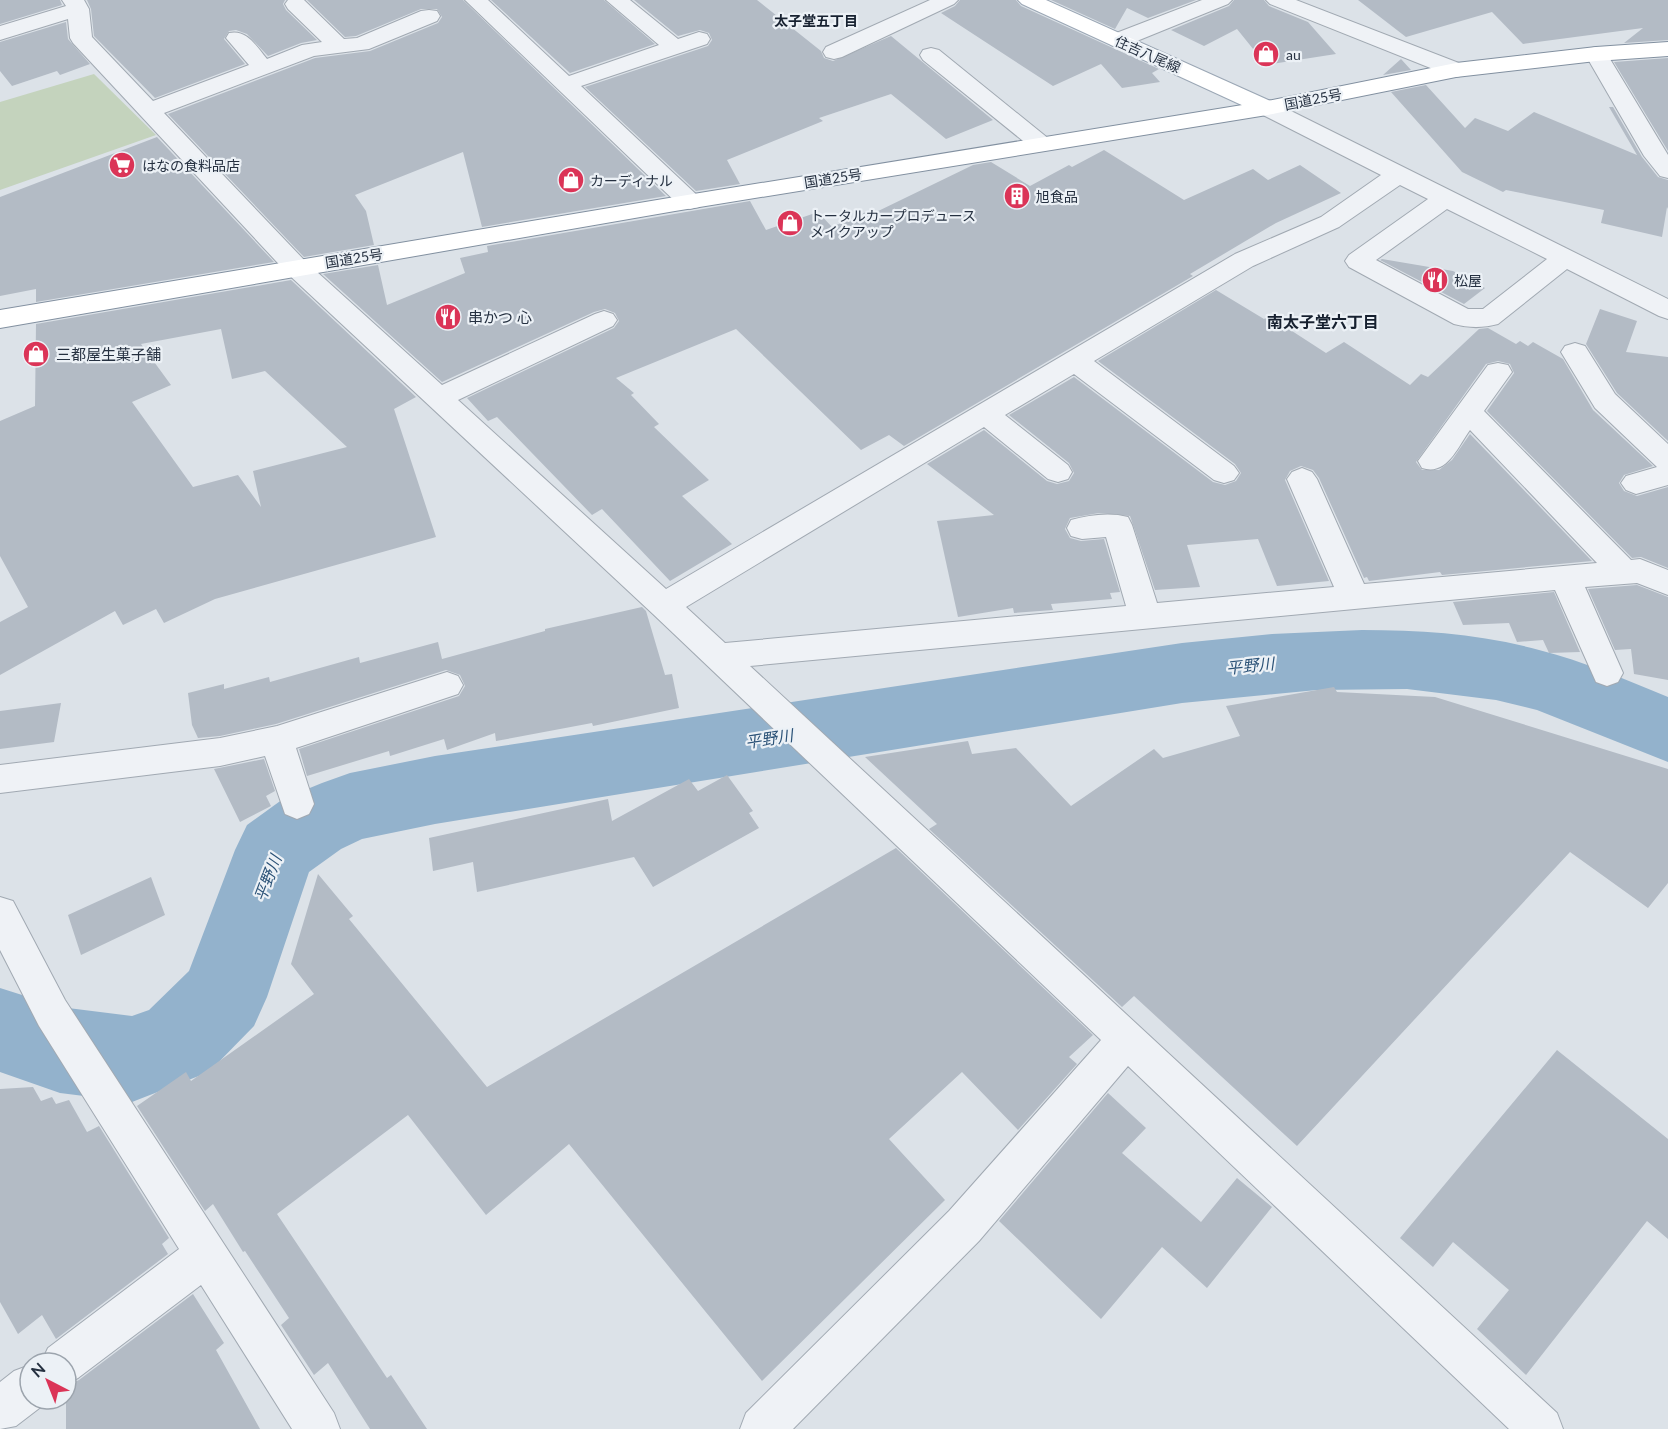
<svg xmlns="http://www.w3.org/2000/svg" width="1668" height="1429" viewBox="0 0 1668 1429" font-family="Lato,'Noto Sans JP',sans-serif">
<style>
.green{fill:#c4d3bd}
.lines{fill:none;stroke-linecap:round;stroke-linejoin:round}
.river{fill:#93b2cc;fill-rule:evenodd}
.building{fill:#b3bbc5;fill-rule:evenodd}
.minor-casing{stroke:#a1a9b2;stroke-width:2}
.major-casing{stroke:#9ba7b5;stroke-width:2}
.highway-casing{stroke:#8290a0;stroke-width:2}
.minor{fill:#eff2f6;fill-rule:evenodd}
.major{fill:#fff;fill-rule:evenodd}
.highway{fill:#fff;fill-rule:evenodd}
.labels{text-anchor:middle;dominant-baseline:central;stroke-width:4.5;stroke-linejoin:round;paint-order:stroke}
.far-neighbourhood-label{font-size:14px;font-weight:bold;fill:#172130;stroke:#ecf1f6}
.far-street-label{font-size:14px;fill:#253040;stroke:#ecf1f6}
.far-poi-label{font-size:14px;fill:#253040;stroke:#ecf1f6;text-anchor:start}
.poi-label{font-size:15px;fill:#253040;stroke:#ecf1f6;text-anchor:start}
.neighbourhood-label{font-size:16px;font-weight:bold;fill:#172130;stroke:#ecf1f6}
.water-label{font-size:16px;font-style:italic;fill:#2b5277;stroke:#ecf1f6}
</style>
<rect width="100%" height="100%" fill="#dce2e8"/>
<!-- green -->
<path class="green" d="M94,74L156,135L0,190V102Z"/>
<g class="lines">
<!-- river -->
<path class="river" d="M1362,630C1422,630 1481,634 1539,650C1583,661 1626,680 1668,697V762L1537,710L1496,700L1407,689L1317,690L1182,703L435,824L362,839L341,849L309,872L267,997L254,1026L209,1072L132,1102L60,1093L0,1072V988L60,1007L132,1016L149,1010L189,971L235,850L247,825L283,799L322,783L350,773L435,756L1182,643L1272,634Z"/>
</g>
<!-- building -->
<path class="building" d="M0,0H60L62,5L0,24Z
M87,0H285L283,4L286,10L317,40L301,43L268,56L247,34L236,30L229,31L224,39L245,64L155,98L94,36L91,9Z
M307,0H463L666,196L482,227L463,152L355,195L366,211L374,245L304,257L168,114L315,58L370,51L438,23L442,17L437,9H421L356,36L345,37Z
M491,0H604L655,44L570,73Z
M634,0H757L821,51L824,58L833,61L891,36L993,120L946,139L891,94L819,118L823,121L727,160L740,184L696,191L585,87L708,46L712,40L709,33L700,30L678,36Z
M960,0H1016L1021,6L1159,69L1152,73L1160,82L1122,88L1101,64L1053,86L941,13L955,6Z
M1051,0H1196L1148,18L1127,8L1115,29Z
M1234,0H1264L1269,6L1308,22L1336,54L1266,65L1237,29L1204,46L1171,30L1229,6Z
M1358,0H1668V40L1624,43L1643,28L1523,44L1492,12L1406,37Z
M66,22L68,39L90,64L60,75L57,71L12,86L0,71V42Z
M1668,58V151L1614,62Z
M1401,59L1411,70L1383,75Z
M1426,85L1465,128L1475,118L1508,131L1534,112L1637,155L1609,107H1613L1642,157L1658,177L1668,180V209L1667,207L1662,237L1601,223L1604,210L1506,190L1503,192L1462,172L1391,92Z
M157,137L274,262L36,302V289L0,296V197Z
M1104,150L1184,200L1253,169L1268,180L1300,165L1341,193L1276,223L1190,274L1193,276L904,446L889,435L861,450L736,329L616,378L634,393L631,395L659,424L654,427L709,480L682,496L732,544L670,581L602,509L592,515L497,417L488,421L467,398L614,328L619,321L615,313L605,309L594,312L442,382L323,274L378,265L387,305L465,273L460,258L488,252L487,246L750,201L766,230L818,212L832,227L866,212L870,215L973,165L991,162L1030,186L1069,165L1072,167Z
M1382,259L1453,271L1485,288L1464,304L1380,260Z
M291,280L416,397L394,409L436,537L215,599L164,623L156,609L123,625L115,611L0,675V622L28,607L0,556V421L35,406L36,324ZM221,329L232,379L265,371L347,447L253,471L261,507L238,475L193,487L132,402L171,385L141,344Z
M1216,290L1264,319L1269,316L1326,353L1344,342L1410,385L1421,374L1428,377L1479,329L1488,328L1516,344L1520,341L1528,346L1533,342L1563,359L1593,410L1653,466L1624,475L1619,483L1624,491L1637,496L1668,487V568L1641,557L1632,558L1487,411L1514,373L1510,364L1498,361L1486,364L1416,462L1422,470H1439L1452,460L1470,434L1592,561L1442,575L1440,572L1369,581L1367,577L1364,578L1319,478L1313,470L1301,466L1290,471L1285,480L1329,581L1277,586L1258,539L1187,545L1200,587L1155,590L1130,516L1099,513L1070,518L1065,529L1070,538L1081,541L1104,539L1120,592L1110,593L1112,599L1051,604L1053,610L1014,613L1013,608L958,617L937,521L994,515L927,464L984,430L1047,481L1057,484L1069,481L1074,473L1069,463L1009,415L1074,377L1213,482L1225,485L1236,481L1241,473L1235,464L1098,361Z
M1600,309L1637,321L1626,352L1668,357V441L1617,393L1586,344Z
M1637,585L1668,597V680L1634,674L1631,649L1615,650L1588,589Z
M1554,592L1580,652L1549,653L1543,640L1517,642L1509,623L1463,625L1453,602Z
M642,607L646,611L665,675L672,674L679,708L593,726L592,723L496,741L495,733L447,750L444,739L390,756L389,751L307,776L299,749L459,696L465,686L460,675L446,670L276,724L220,736L198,738L192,725L188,693L224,684V689L269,677L270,682L359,657L360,663L438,642L442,659L545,631V629Z
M1334,687L1337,692L1435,697L1668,769V883L1648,908L1570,852L1297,1146L1134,996L1122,1007L929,829L937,824L865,757L968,741L972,754L1016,748L1071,806L1154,749L1163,758L1240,736L1226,706Z
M61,703L54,742L0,749V711Z
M264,759L275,791L266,796L271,806L240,822L214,769Z
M727,775L753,811L749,813L759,828L653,887L634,857L477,892L473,862L433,871L429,838L608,799L612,821L689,779L698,791Z
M896,848L1093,1035L1069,1057L1077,1064L1018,1130L962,1072L889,1139L945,1200L762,1381L569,1144L486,1215L408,1115L277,1214L387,1378L391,1375L427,1429H370L328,1363L314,1375L281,1325L289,1318L245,1251L243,1252L213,1204L205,1211L137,1106L186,1072L191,1081L314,994L291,964L318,874L353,916L349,919L487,1087Z
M151,877L165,915L81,955L68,915Z
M1557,1050L1668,1139V1239L1647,1221L1526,1375L1477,1329L1509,1290L1453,1242L1433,1267L1400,1238Z
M33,1087L41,1101L52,1097L56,1104L69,1100L87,1132L99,1126L169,1238L162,1244L168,1254L56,1339L42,1315L18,1334L0,1302V1089Z
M1108,1093L1146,1128L1122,1153L1201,1222L1237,1178L1272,1207L1207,1288L1162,1247L1101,1319L999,1221Z
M193,1294L224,1343L216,1350L260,1429H66V1386L79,1380Z"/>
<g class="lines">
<defs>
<path id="minor" d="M62,0H84L89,9L92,37L153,101L249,65L226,38L229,33C247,29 256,46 267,59L302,45L322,42L288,9L285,4L288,0H304L344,39L357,38L421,11L429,10L437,11L440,16L437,21L369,49L314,56L164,113L306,262L442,385L595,314L604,311L613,314L617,320L613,326L458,400L666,589L1235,254L1321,217L1381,175L1259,113L1256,108L1259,103L1267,101L1275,103L1668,299V319L1659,316L1567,269L1498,324C1484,328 1468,328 1454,324L1349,267L1345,261L1349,255L1428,199L1400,185L1339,227L1253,266L1094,361L1234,466L1239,473L1234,480L1224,483L1214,480L1074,374L1005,415L1068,465L1072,472L1068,479L1058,482L1048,479L984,427L686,607L725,643L1126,606L1106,537L1082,539L1071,536L1067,528L1071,520C1089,515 1110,512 1128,517L1132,525L1157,603L1334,587L1287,479L1292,472L1302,468L1312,472L1317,479L1364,584L1597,563L1470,430C1457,448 1447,476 1422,468L1418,461L1488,365L1498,363L1508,365L1512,372L1484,411L1631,560L1640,559L1668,570V595L1637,583L1585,587L1623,673L1618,682L1607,686L1596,682L1555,590L750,666L1557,1413L1563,1429H1509L1128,1066L979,1241L793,1429H740L746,1413L949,1211L1101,1040L653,614L288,274L73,43L70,38L68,19L0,40V26L66,6ZM1447,209L1547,259L1483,309H1468L1376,260Z
M465,0H488L569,76L659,45L606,0H630L678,39L699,32L707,34L710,39L707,44L581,86L699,197L702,202L699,207L690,209L681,207Z
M930,0H958L954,4L842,57L834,59L826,57L823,52L826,47Z
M1202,0H1232L1228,4L1127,45L1119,47L1111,45L1108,40L1111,35Z
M1266,0H1296L1464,65L1467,70L1464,75L1456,77L1448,75L1270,4Z
M1596,47L1604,49L1607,54L1668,155V178L1660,176L1644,156L1585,54L1588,49Z
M931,48L939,50L1049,139L1053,144L1049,149L1041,151L1033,149L923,60L920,55L923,50Z
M1575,343L1585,346L1615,394L1668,444V485L1636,494L1626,490L1621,483L1626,476L1657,467L1595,408L1561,352L1565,346Z
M447,672L458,676L463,685L458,694L296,748L314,804L309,814L297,819L285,814L265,756L220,766L0,793V765L220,738L277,726Z
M0,897L13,901L65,1000L334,1413L340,1429H292L201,1285L78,1378L66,1384V1363H41L48,1348L179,1249L39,1026L0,950Z
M30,1365V1399H47L46,1403L16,1426L0,1429V1382L14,1371Z"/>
<path id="major" d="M1018,0H1046L1275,103L1278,108L1275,113L1267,115L1259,113L1022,4Z"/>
<path id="highway" d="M1668,42V56L1596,61L1456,77L1267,115L675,211L0,328V310L675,197L1267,101L1456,63L1596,47Z"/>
</defs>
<!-- minor casing -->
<use href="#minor" class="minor-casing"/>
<!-- major casing -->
<use href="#major" class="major-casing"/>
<!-- highway casing -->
<use href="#highway" class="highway-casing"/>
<!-- minor -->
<use href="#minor" class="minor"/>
<!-- major -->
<use href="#major" class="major"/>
<!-- highway -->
<use href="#highway" class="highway"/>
</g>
<!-- icons -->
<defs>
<symbol id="shop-disc" viewBox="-11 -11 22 22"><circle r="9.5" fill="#db3457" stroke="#ecf1f6"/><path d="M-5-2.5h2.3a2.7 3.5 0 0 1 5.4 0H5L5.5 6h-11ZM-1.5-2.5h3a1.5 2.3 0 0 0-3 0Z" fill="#fff"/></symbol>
<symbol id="supermarket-disc" viewBox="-11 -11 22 22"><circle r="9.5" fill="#db3457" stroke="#ecf1f6"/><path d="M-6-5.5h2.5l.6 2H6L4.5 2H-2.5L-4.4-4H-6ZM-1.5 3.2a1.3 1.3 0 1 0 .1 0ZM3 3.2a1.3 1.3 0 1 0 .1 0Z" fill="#fff"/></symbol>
<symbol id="building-disc" viewBox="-11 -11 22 22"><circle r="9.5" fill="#db3457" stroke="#ecf1f6"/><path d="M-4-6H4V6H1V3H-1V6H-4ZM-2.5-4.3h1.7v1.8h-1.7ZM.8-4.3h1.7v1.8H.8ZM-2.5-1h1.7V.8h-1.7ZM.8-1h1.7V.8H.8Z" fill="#fff"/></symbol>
<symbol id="restaurant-disc" viewBox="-11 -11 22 22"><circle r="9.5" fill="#db3457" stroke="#ecf1f6"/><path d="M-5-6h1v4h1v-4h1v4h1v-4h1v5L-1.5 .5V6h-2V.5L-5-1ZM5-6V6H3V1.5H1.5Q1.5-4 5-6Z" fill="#fff"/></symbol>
</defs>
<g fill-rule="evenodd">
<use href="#shop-disc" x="1251" y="39" width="30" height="30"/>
<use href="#supermarket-disc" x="107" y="150" width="30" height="30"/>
<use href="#shop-disc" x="556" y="165" width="30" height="30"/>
<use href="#building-disc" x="1002" y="181" width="30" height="30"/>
<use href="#shop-disc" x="775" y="208" width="30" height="30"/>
<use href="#restaurant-disc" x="1420" y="265" width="30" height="30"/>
<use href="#restaurant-disc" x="433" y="302" width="30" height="30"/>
<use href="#shop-disc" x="21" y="339" width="30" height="30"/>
</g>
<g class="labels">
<!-- far-neighbourhood labels -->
<g class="far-neighbourhood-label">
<text x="816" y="20">太子堂五丁目</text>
</g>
<!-- far-street labels -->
<g class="far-street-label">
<text transform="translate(1148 54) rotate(24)">住吉八尾線</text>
<text transform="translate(1313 99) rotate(-11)">国道25号</text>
<text transform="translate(833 178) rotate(-9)">国道25号</text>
<text transform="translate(354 258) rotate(-9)">国道25号</text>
</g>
<!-- far-poi labels -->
<g class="far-poi-label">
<text x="1286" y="54">au</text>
<text x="142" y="165">はなの食料品店</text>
<text x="590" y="180">カーディナル</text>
<text x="1036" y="196">旭食品</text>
<text x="810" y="215">トータルカープロデュース<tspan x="810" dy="16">メイクアップ</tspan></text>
<text x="1454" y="280">松屋</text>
</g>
<!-- poi labels -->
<g class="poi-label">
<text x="468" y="317">串かつ 心</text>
<text x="56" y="354">三都屋生菓子舗</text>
</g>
<!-- neighbourhood labels -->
<g class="neighbourhood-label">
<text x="1323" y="321">南太子堂六丁目</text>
</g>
<!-- water labels -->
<g class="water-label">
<text transform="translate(1250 665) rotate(-6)">平野川</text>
<text transform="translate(769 738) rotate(-9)">平野川</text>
<text transform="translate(267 878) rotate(-69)">平野川</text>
</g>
</g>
<!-- north arrow -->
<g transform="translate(48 1381) rotate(318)"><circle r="28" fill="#ecf1f6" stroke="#9ca4ad" stroke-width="1.5"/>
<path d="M0-4.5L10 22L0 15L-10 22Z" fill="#db3457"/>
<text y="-9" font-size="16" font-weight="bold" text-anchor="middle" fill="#253040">N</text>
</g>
</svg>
